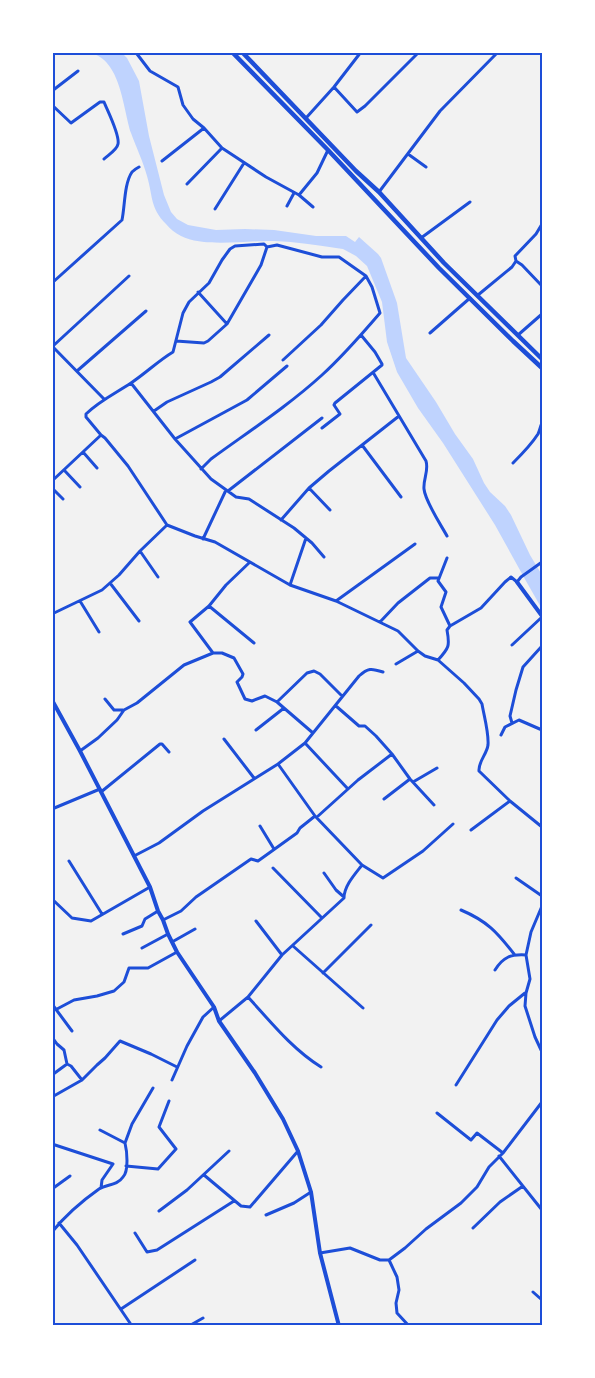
<svg xmlns="http://www.w3.org/2000/svg" width="595" height="1378" viewBox="0 0 595 1378" font-family="Ubuntu,sans-serif">
<style>
.water{fill:#bfd3fe}
.lines{fill:none;stroke-linecap:round;stroke-linejoin:round}
.minor{stroke:#1d4ed8;stroke-width:3}
.tertiary{stroke:#1d4ed8;stroke-width:4}
.secondary{stroke:#1d4ed8;stroke-width:4.5}
.neatline{fill:none;stroke:#1d4ed8;stroke-width:2}
</style>
<rect width="100%" height="100%" fill="#f2f2f2"/>
<!-- water -->
<path class="water" d="M90,53H122L127,58L139,81L149,136L164,195L171,212L177,219L188,225L216,230L245,229L274,230L316,236H346L355,242L359,237L378,254L381,258L397,303L406,358L436,402L455,434L473,459L484,483L490,492L505,506L511,515L530,555L542,575V609L526,581L495,525L443,443L418,408L397,372L387,342L382,302L367,266L356,256L343,249L336,248C316,245 296,242 275,241C249,240 204,248 181,236C175,233 170,229 166,224C150,208 153,196 147,176C143,161 136,147 131,133C123,109 121,59 90,53Z"/>
<g class="lines">
<!-- minor -->
<path class="minor" d="M137,54L150,71L178,87L183,105L193,119L204,128L222,148L266,177L299,195L313,207
M334,87L357,112L365,106L419,52
M52,91L78,71
M52,105L71,123L100,102H104C108,112 120,135 118,144C117,150 108,155 104,159
M306,118L334,87L361,52
M408,154L426,167
M162,161L204,128
M187,184L222,148
M379,192L440,111L498,52
M299,195L317,173L328,150
M287,206L294,193
M215,209L244,163
M421,238L470,202
M516,261L522,265L542,286
M52,283L122,220C125,206 124,184 132,172C134,170 137,168 139,167
M198,292L227,324
M478,295L512,267L516,261L515,256L536,234L542,224
M430,333L470,298
M518,335L542,314
M176,341L204,343L208,341L227,324L261,265L267,247
M52,346L104,399
M53,346L129,276
M283,360L321,325L343,300L366,276
M77,371L146,311
M374,374L426,461C429,471 423,479 424,489C425,501 441,525 447,536
M131,383L175,439L211,479L236,497L249,499L294,528L312,543L324,557
M154,411L167,402L211,382L220,377L269,335
M322,428L340,414L334,405L335,403L382,365V364L375,352L361,335
M175,439L247,400L287,366
M362,445L401,497
M83,452L97,468
M513,463C522,454 531,445 538,434C540,430 540,427 542,423
M201,469L211,459C248,432 288,406 322,375C343,356 362,334 380,313L372,287L366,276L339,257H322L277,245L267,247L264,244L235,246L230,249L222,260L209,283L189,302L183,313L173,352C158,361 146,373 131,383C116,393 99,401 86,414V417L101,435L105,438L128,466L167,525L195,536L215,542L290,585L336,601L398,631L418,651L425,656L438,660L464,683L479,699L482,704C484,716 489,733 488,745C487,754 478,762 479,771L510,801L542,827
M64,470L80,487
M52,481L101,435
M52,488L63,499
M309,488L330,510
M228,491L322,418
M281,520L309,488L329,471L399,416
M203,539L226,490
M140,551L158,577
M447,558L438,581L446,592L441,607L450,626
M52,562H53
M110,583L139,621
M290,585L306,538
M80,601L99,632
M336,601L415,544
M209,606L254,643
M52,614L102,590L119,575L140,551L167,525
M380,622L398,603L430,578H439
M512,645L542,617
M213,653L190,622L209,606L226,585L250,562
M438,660C449,648 450,646 447,630L450,626L481,608L505,582L511,577L517,582L521,577L542,562
M396,664L418,651
M105,699L114,710H123
M277,702L307,673L314,671L320,674L342,696
M336,706L359,726H365L376,736L392,754L410,779L434,805
M512,723L510,716L516,690L523,667L542,646
M256,730L284,708
M501,735L505,727L519,720L542,730
M224,739L254,778
M305,743L348,789
M80,751L98,738L117,720L124,710L137,703L184,665L213,653H222L234,658L243,674L242,677L237,682L245,699L252,701L265,696L277,702L313,733
M413,782L437,768
M101,792L160,744H162L169,752
M384,799L410,779
M52,809L100,789
M317,817L358,780L392,754
M260,826L274,849
M471,830L510,801
M134,856L159,843L203,811L278,764L305,743L359,676C368,668 371,668 383,672
M69,861L102,914
M362,865L383,878L423,851L453,824
M273,868L322,918
M324,873L336,890L344,897
M516,878L542,896
M52,899L72,918L91,921L150,887
M542,906L531,932L526,955L530,979L526,993L525,1006L535,1037L542,1052
M461,910C487,921 497,932 514,954
M163,920L181,911L196,897L251,859L258,861L297,833L300,828L315,816
M256,921L282,955
M123,934L142,926L145,919L158,911
M172,942L195,929
M293,946L363,1008
M142,948L168,934
M495,970C503,957 511,954 526,955
M323,973L371,925
M248,997C270,1021 292,1049 321,1067
M52,1004L72,1031
M57,1009L74,1000L97,996L114,991L124,982L129,968H148L177,952
M219,1021L248,997L282,955L344,898C344,886 355,874 362,865L315,816L278,764
M52,1037L57,1044L64,1050L67,1064
M52,1075L67,1064L71,1066L82,1080
M172,1080L187,1046L203,1017L214,1007
M456,1085L497,1020L509,1006L525,993
M52,1097L82,1080L97,1065L105,1058L120,1041L151,1054L177,1067
M437,1113L471,1140L477,1133L503,1153
M100,1130L125,1143
M52,1144L113,1164L102,1180L101,1188
M499,1156L542,1210
M126,1166L158,1169L176,1149L159,1127L169,1101
M204,1175L241,1206L250,1207L298,1151
M52,1189L70,1176
M159,1211L187,1190L229,1151
M266,1215L294,1203L311,1192
M59,1223L77,1245L132,1326
M473,1228L500,1202L523,1186
M52,1232C65,1216 82,1201 99,1189C107,1184 117,1186 123,1177C129,1171 127,1151 125,1143L132,1124L153,1088
M135,1233L147,1252L157,1250L234,1201
M320,1253L350,1248L380,1260H389L405,1248L426,1229L461,1203L477,1187L489,1167L503,1153L542,1102
M389,1260L397,1277L399,1290L396,1303L397,1313L409,1326
M533,1292L542,1300
M121,1309L195,1260
M189,1326L203,1318"/>
<!-- tertiary -->
<path class="tertiary" d="M517,582L542,616
M52,700L80,751L150,887L158,911L163,920L168,934L177,952L214,1007L219,1021L255,1073L283,1119L298,1151L311,1192L320,1253L339,1326"/>
<!-- secondary -->
<path class="secondary" d="M232,52L328,150L439,268L513,341L542,368
M242,52L356,171L379,192L444,263L542,359"/>
</g>
<!-- border -->
<rect width="595" height="1378" fill="none" stroke="#ffffff" stroke-width="108"/>
<rect x="54" y="54" width="487" height="1270" class="neatline"/>
</svg>
